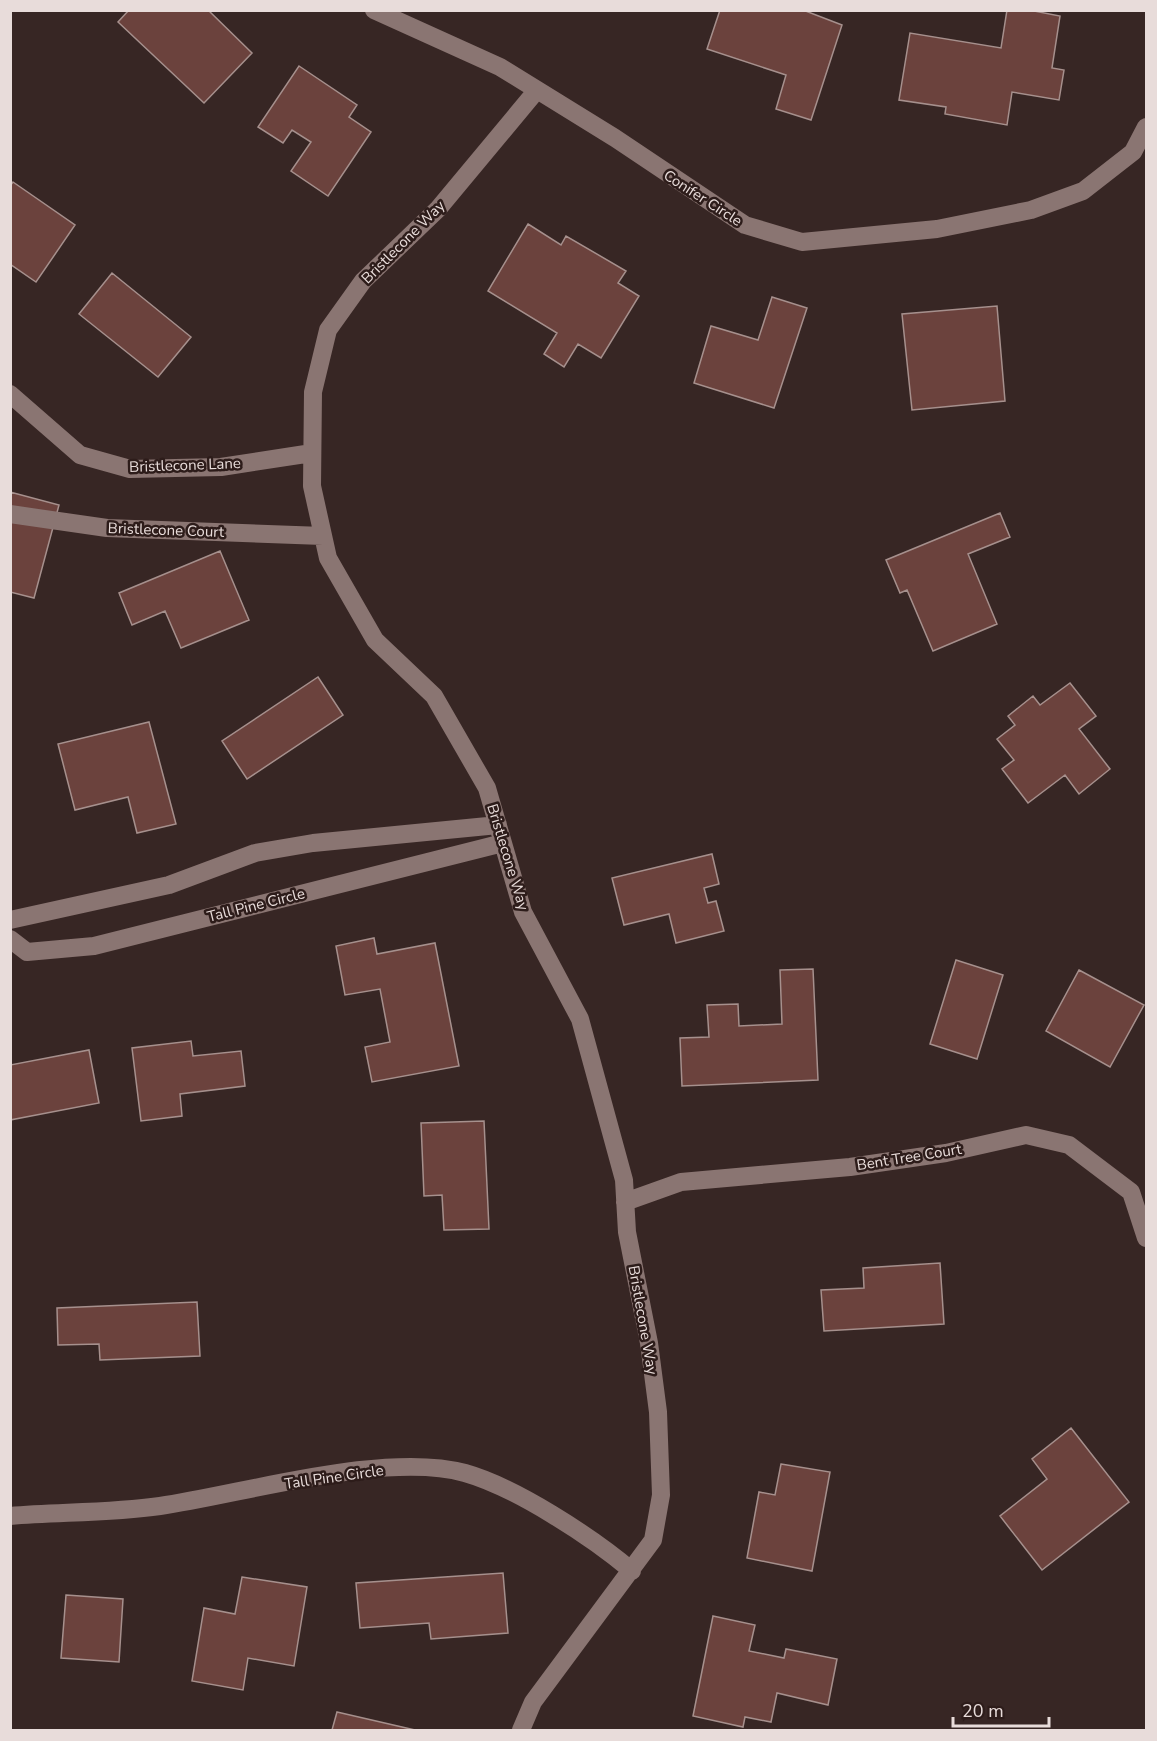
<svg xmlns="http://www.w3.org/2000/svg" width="1157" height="1741" viewBox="0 0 1157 1741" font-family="'Nunito Sans',sans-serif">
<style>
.building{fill:#6b423d;stroke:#a6908d;stroke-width:1.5}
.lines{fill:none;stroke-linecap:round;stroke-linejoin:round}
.street{stroke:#8a7572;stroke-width:18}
.labels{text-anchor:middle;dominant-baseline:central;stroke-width:5;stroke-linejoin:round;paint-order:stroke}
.street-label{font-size:15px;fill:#e8dcda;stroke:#2d1c1a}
</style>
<rect width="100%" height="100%" fill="#372624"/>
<!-- building -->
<path class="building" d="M129,10H208L252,53L204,103L118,22Z
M720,10H803L842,25L811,120L776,109L786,75L707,49Z
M1007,10H1029L1060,16L1052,68L1064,70L1059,100L1012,92L1007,125L945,114L946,107L899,100L910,33L1001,48Z
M299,66L357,105L349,117L371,132L328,196L291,171L311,142L292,130L283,143L258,127Z
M13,182L75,225L36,282L10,264V186Z
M528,224L561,245L566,236L626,271L618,283L639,296L601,358L578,344L564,367L544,354L557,333L488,291Z
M112,273L191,337L158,377L79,314Z
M772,297L807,308L774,408L694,383L711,326L758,340Z
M997,306L1005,401L912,410L902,314Z
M10,492L59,505L34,598L10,592Z
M1000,513L1010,537L968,554L997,624L933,651L907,590L900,593L886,560Z
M220,551L249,620L181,648L165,611L132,625L119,593Z
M318,677L343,715L247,779L222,741Z
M1070,683L1096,716L1079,729L1110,769L1079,794L1065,775L1028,803L1002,769L1014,760L997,739L1015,725L1008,716L1033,696L1040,705Z
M149,722L176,824L137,833L128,797L75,810L58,744Z
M712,854L719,884L704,888L708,903L716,901L724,931L676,943L669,914L624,925L612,878Z
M374,938L377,954L435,943L459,1066L372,1082L365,1047L390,1042L380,989L345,995L336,946Z
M956,960L1003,975L977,1059L930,1044Z
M813,969L818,1080L682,1086L680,1038L709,1037L707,1005L738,1004L739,1026L782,1024L780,970Z
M1079,970L1144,1005L1110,1067L1046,1031Z
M191,1041L193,1056L241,1051L245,1086L180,1094L182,1116L141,1121L132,1048Z
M89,1050L99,1103L10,1120V1065Z
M484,1121L489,1229L444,1230L442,1195L424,1196L421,1123Z
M940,1263L944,1324L824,1331L821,1290L864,1288L863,1268Z
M197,1302L200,1356L100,1360L99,1344L58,1345L57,1308Z
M1071,1428L1129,1502L1042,1570L1000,1516L1047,1479L1032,1459Z
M781,1464L830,1472L812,1571L747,1558L759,1492L775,1495Z
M503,1573L508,1633L431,1639L429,1623L360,1628L356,1583Z
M242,1577L307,1587L294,1666L248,1658L243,1690L192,1681L204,1608L235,1614Z
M66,1595L123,1599L119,1662L61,1658Z
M713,1616L755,1625L749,1651L784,1658L786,1649L837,1659L828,1705L777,1693L771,1722L745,1717L743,1727L693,1716Z
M337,1712L415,1730H332Z"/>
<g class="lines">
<!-- street -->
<path class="street" d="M374,10L500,67L615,138L745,225L802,242L937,229L1031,210L1083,191L1133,152L1146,127
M10,394L80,455L130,469L221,467L312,453
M10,514L107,528L323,536
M10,920L169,885L255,853L313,843L498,825
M10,939L27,952L94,946L503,843
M625,1202L681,1182L850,1167L946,1153L1026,1135L1069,1145L1131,1192L1146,1238
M10,1516C60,1512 111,1513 160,1506C243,1494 385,1451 465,1473C515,1487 592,1537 632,1571
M521,1730L533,1702L653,1540L661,1495L658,1412L649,1343L627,1232L624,1180L580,1019L523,912L487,788L434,696L375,640L328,558L312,486L313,392L328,330L363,281L438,209L537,90"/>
</g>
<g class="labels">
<!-- street labels -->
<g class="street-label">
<text transform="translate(703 198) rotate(33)">Conifer Circle</text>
<text transform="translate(403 242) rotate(-45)">Bristlecone Way</text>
<text transform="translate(185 465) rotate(-2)">Bristlecone Lane</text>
<text transform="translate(166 530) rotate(2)">Bristlecone Court</text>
<text transform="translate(508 857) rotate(73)">Bristlecone Way</text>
<text transform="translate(256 905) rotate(-14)">Tall Pine Circle</text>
<text transform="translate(909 1157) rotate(-9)">Bent Tree Court</text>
<text transform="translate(643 1320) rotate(80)">Bristlecone Way</text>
<text transform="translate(334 1477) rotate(-8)">Tall Pine Circle</text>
</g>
</g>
<!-- border -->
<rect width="1157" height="1741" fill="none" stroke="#e8dcda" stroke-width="24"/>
<!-- scale -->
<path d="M953 1717v9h96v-9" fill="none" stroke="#e8dcda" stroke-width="3"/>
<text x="962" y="1717" font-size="18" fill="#e8dcda" stroke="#2d1c1a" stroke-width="4.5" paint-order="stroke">20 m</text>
</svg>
